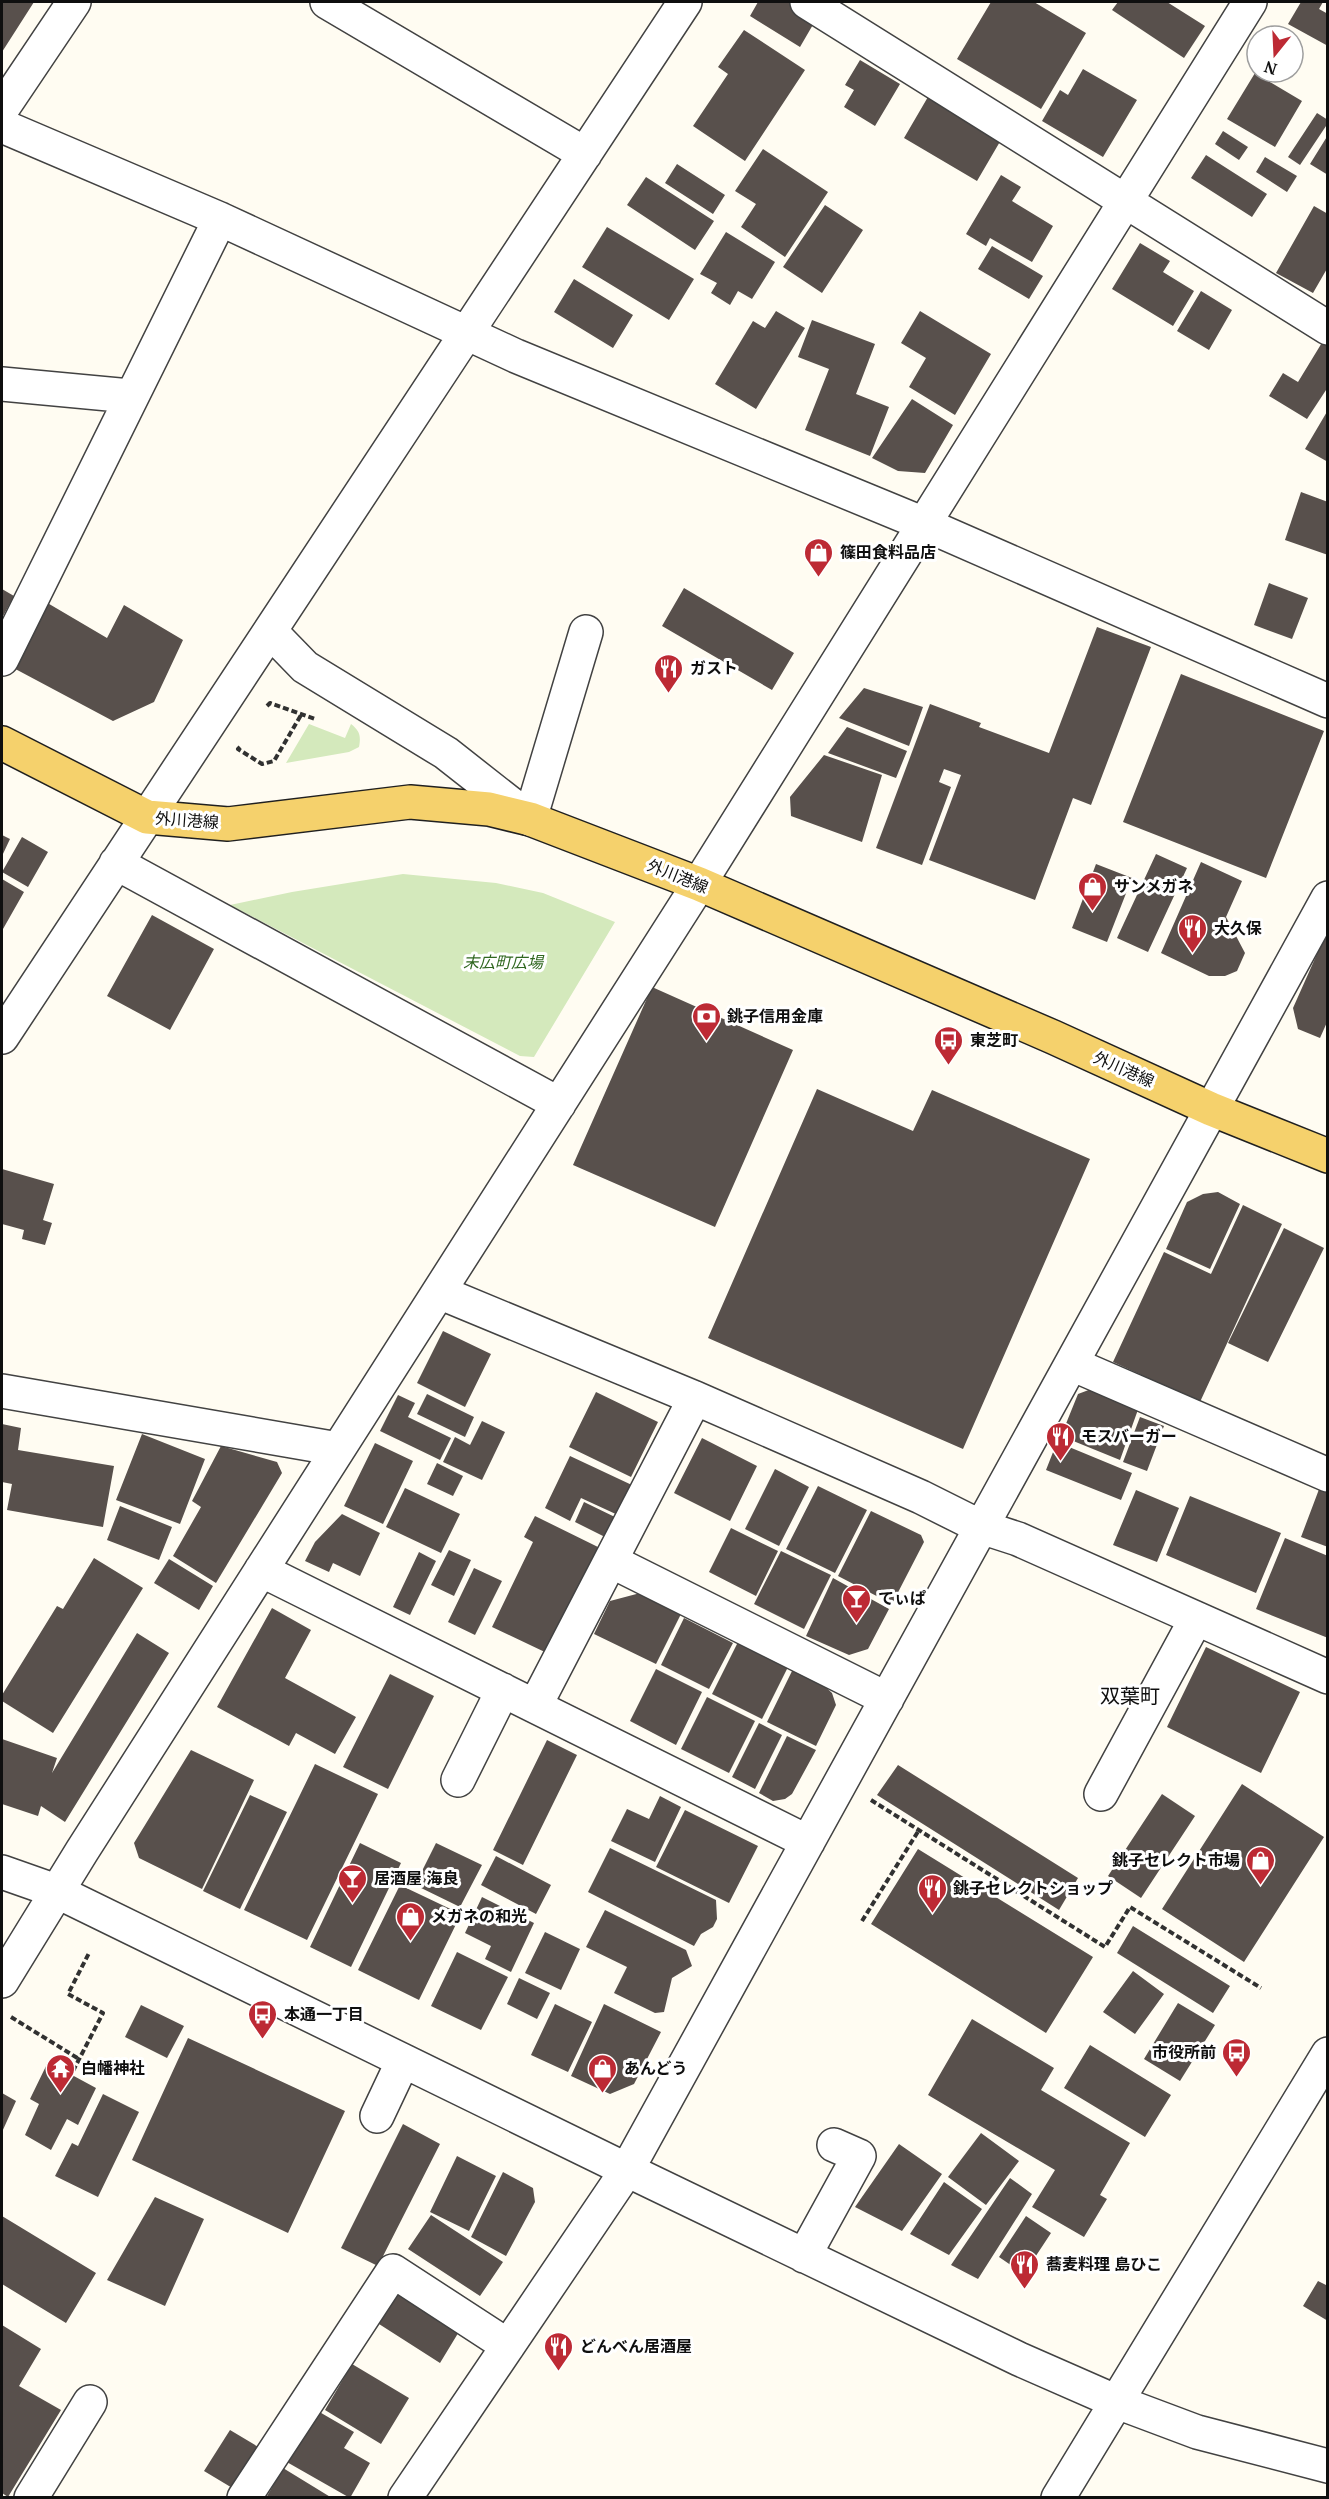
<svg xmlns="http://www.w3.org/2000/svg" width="1329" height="2499" viewBox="0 0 1329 2499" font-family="'PT Serif','Noto Sans JP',serif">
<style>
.green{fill:#d4e9bc}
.building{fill:#58504c}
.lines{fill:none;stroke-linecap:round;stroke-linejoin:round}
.minor-casing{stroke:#424242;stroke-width:36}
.major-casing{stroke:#202020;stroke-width:36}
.path{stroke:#313131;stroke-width:4;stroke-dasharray:6 3;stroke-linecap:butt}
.minor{stroke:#fff;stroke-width:33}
.major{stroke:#f5d16c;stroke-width:33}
.labels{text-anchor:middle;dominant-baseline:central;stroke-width:6;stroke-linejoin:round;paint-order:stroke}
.poi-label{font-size:16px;font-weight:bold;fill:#0f0f0f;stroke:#fff;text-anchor:start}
.street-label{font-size:16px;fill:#0f0f0f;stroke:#fff}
.park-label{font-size:16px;font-style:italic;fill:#306720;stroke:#fff}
.quarter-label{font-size:20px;fill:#0f0f0f;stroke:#fff}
</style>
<rect width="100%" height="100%" fill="#fffcf2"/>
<!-- green -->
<path class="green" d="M309,724L345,738L351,724C360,731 361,736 359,747L349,752L286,763Z
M403,874L496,883L543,893L615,922L534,1057L520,1056L230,905L292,892Z"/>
<!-- building -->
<path class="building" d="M2,2H34L2,52Z
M758,2H793L818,16L800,47L750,16Z
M991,2H1034L1086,33L1041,109L957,59Z
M1118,2H1167L1205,26L1184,58L1112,10Z
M1301,2H1323L1319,9L1328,14V46L1288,24Z
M744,30L805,70L745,161L693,126L728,74L718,67Z
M860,60L900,84L875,126L844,107L854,90L845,85Z
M1083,69L1137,100L1103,157L1042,121L1060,90L1068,95Z
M1255,73L1302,101L1275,147L1227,119Z
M932,90L1005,133L977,181L904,138Z
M1317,113L1328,120V123L1300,165L1288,157Z
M1223,131L1248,147L1239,160L1215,144Z
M1328,135V175L1310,164Z
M763,149L828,192L785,257L741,227L756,204L735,191Z
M1206,155L1267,194L1252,217L1191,178Z
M1265,157L1297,176L1287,192L1256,172Z
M677,164L725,195L713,214L665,183Z
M1001,175L1021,187L1012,201L1053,226L1032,262L990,238L986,246L966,234Z
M646,177L714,221L695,250L627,205Z
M825,205L863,230L822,293L783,267Z
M1314,206L1328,214V267L1313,293L1276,273Z
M607,227L694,279L669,320L582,267Z
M726,232L775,262L752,299L738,291L730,305L711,293L717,283L700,274Z
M1140,243L1170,261L1163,272L1194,291L1173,326L1112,289Z
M992,246L1043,276L1029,299L978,269Z
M574,279L633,315L613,348L554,312Z
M1201,291L1232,310L1209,350L1177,331Z
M776,311L805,328L756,409L715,384L753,321L765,328Z
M920,311L991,354L955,415L909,387L926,358L901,343Z
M812,320L875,344L856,394L889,407L870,456L805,430L829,369L798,357Z
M1323,341L1328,344V387L1307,419L1269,396L1283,373L1298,382Z
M912,399L953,425L925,473L898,471L872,458Z
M1328,410V462L1305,449Z
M1301,492L1328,502V555L1285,540Z
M1269,583L1308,598L1292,639L1254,625Z
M684,588L794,653L772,690L662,626Z
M2,589L14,596L2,618Z
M39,598L107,638L124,605L183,640L154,702L113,721L6,664Z
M1097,627L1151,647L1091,805L1073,798L1035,900L929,860L961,775L944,769L939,782L951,787L922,865L876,848L930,704L981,723L979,727L1049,753Z
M1181,674L1324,731L1266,878L1123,822Z
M864,688L923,707L909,746L839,718Z
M847,727L907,751L896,778L828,753Z
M824,755L882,775L862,842L791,816L790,797Z
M2,835L10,839L2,856Z
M22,837L48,852L28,887L2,872Z
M1156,854L1187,868L1148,952L1117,938Z
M1201,862L1242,881L1226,917L1245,953L1237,971L1225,976H1209L1161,953Z
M1096,864L1132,878L1107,942L1072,928Z
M2,879L24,892L3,929L2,928Z
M152,915L214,949L170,1030L107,996Z
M1325,936L1328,937V1020L1320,1038L1298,1029L1293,1008Z
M652,987L793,1050L715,1227L573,1165Z
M817,1089L913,1131L932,1090L1090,1159L963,1449L708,1338Z
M2,1169L54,1184L43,1220L52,1223L45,1245L22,1239L24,1230L2,1224Z
M1218,1192L1240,1204L1210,1269L1166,1249L1187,1202L1203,1194Z
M1243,1205L1282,1224L1200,1402L1113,1362L1164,1252L1211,1274Z
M1284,1228L1324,1248L1268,1362L1228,1343Z
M443,1331L491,1354L465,1407L417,1383Z
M1094,1388L1140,1404L1120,1460L1061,1436L1078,1394Z
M596,1392L658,1422L631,1477L569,1447Z
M427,1394L474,1417L465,1437L417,1414Z
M398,1395L415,1403L408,1417L451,1438L440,1460L380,1431Z
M1140,1417L1164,1426L1147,1471L1123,1462Z
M482,1421L505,1432L482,1480L443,1462L455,1437L470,1445Z
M2,1424L21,1428L18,1450L114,1466L103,1527L7,1510L12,1484L2,1482Z
M142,1434L205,1459L180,1524L116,1500Z
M702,1438L757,1466L730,1521L674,1493Z
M1057,1442L1132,1473L1121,1500L1046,1470Z
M375,1443L413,1461L383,1524L344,1506Z
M221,1446L277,1462L282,1473L216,1583L173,1556L201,1507L192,1501Z
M570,1456L634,1486L620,1516L581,1498L570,1521L545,1508Z
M437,1463L463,1476L453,1496L427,1484Z
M775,1469L809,1487L779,1546L745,1529Z
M1321,1484L1328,1487V1547L1301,1537Z
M818,1486L867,1510L835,1573L786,1549Z
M405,1488L460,1514L441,1553L386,1527Z
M1136,1490L1179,1508L1157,1562L1113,1545Z
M1190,1496L1281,1533L1256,1593L1166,1555Z
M584,1502L619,1519L609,1539L575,1522Z
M120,1506L172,1527L159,1560L107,1540Z
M871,1511L921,1535L924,1542L892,1604L838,1576Z
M342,1514L380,1533L360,1576L333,1563L329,1572L305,1561L315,1542Z
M535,1516L600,1548L549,1654L492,1627L533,1542L524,1537Z
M731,1528L778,1551L756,1596L709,1572Z
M1285,1538L1328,1556V1638L1256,1609Z
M449,1550L471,1560L454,1596L431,1585Z
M781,1551L831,1575L804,1629L754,1604Z
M419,1552L436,1561L410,1615L393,1607Z
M94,1558L143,1588L53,1733L2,1701V1695L57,1606L63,1609Z
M169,1559L213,1586L199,1610L154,1583Z
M474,1568L502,1581L475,1635L448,1622Z
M833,1578L889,1609L868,1649L849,1655L806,1636Z
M644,1592L682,1612L656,1664L594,1634L610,1601Z
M272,1608L311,1630L285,1678L356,1717L335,1754L296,1733L289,1746L217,1707Z
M684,1618L733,1643L709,1689L661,1665Z
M137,1633L169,1653L65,1822L41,1806L38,1816L2,1804V1739L57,1758L52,1773Z
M739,1640L789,1665L762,1719L712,1694Z
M1206,1647L1300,1692L1261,1773L1167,1727Z
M656,1669L702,1692L676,1745L630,1721Z
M793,1669L820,1682L832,1693L836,1705L816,1746L767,1722Z
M390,1674L434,1696L388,1789L343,1767Z
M707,1697L755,1721L729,1773L681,1749Z
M759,1723L782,1735L755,1789L732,1777Z
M787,1736L816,1750L792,1794L785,1799L773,1801L759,1793Z
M547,1740L577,1755L523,1865L493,1850Z
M191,1750L254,1780L202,1889L139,1858L134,1843Z
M315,1764L378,1794L307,1940L244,1910Z
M898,1765L1078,1878L1059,1910L877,1795Z
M1242,1784L1324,1837L1244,1962L1162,1909Z
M1162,1794L1195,1816L1141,1898L1108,1876Z
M250,1795L287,1812L240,1909L203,1891Z
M660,1796L681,1807L655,1862L611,1841L627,1809L649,1819Z
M685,1810L758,1846L729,1903L656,1867Z
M360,1843L401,1863L351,1967L310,1947Z
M436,1843L482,1865L460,1907L415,1885Z
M610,1848L716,1900L717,1919L713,1927L701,1934L694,1946L588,1892Z
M918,1849L1093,1957L1046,2033L871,1924Z
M496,1856L551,1885L536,1914L481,1885Z
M400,1885L461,1914L419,2000L358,1970Z
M482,1897L534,1923L511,1972L485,1959L491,1946L465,1933Z
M605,1910L686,1950L692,1966L672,1978L664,2012L655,2013L614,1993L627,1967L586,1947Z
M1133,1926L1230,1986L1213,2013L1117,1953Z
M545,1932L580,1949L561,1990L525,1973Z
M457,1952L508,1977L481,2030L431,2006Z
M1133,1971L1164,1994L1135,2034L1103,2012Z
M519,1978L550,1993L537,2019L507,2004Z
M1178,2003L1215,2025L1180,2081L1144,2059Z
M555,2004L592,2022L568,2072L531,2055Z
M604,2004L661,2032L634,2084L610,2094L571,2076Z
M141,2005L184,2026L167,2058L125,2037Z
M972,2019L1054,2068L1041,2090L1130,2143L1100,2195L1107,2199L1084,2237L1032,2207L1055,2170L928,2095Z
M188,2038L345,2111L288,2233L132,2160Z
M1090,2045L1171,2095L1145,2137L1064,2088Z
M48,2062L96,2088L78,2125L67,2119L51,2150L25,2135L39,2104L30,2099Z
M2,2093L16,2101L2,2132Z
M103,2094L139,2112L98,2197L55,2176L72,2143L78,2146Z
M403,2124L440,2144L378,2266L341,2248Z
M981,2133L1019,2161L986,2205L948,2177Z
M899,2144L942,2174L902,2231L855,2207Z
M457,2156L496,2176L469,2231L430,2212Z
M503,2172L533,2188L535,2202L506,2256L471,2237Z
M1010,2178L1032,2194L978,2279L951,2265Z
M944,2182L982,2209L949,2255L910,2234Z
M155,2197L204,2219L165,2306L107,2280Z
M431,2215L503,2262L480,2296L408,2249Z
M2,2216L96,2273L66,2323L2,2284Z
M1026,2216L1051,2233L1024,2274L999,2257Z
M1318,2281L1328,2286V2321L1303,2306Z
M399,2292L460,2330L440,2363L379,2324Z
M2,2325L41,2349L19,2386L61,2410L8,2497L2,2493Z
M352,2364L409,2398L381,2444L325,2410Z
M316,2410L354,2432L344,2448L370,2463L350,2498L285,2461Z
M230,2430L265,2451L239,2492L204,2471Z
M283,2468L332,2498H266Z"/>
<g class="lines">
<defs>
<path id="minor" d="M327,2L585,154
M807,2L1328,328
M2,109L74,2
M2,126L220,219L516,356L924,524L1328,701
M2,384L130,396
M270,631L305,667L446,753L530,819L586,632
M2,659L220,219
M116,863L559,1104
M2,1037L685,2
M439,1292L695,1398L921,1497L981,1527L1018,1539L1328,1677
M1072,1364L1328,1475
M2,1391L338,1449
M611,1561L887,1699
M261,1570L808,1842
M535,1706L695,1398
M458,1780L503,1690
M1101,1794L1196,1619
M2,1872L56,1891L627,2170L1019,2359L1117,2402L1197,2432L1328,2466
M2,1981L82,1851L699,884L1250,2
M377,2116L403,2061
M804,2256L859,2156L834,2145
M31,2498L90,2402
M244,2498L393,2271L508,2346
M405,2498L627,2170L1328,898
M1058,2498L1328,2054"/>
<path id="major" d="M2,743L147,817L228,824L410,802L489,809L530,819L699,884L1053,1037L1211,1109L1328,1156"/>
</defs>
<!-- minor casing -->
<use href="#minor" class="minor-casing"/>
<!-- major casing -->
<use href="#major" class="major-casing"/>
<!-- path -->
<path class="path" d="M267,706L270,703L315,719
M240,747L238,749L262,764L274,761L301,715
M871,1800L1105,1947L1130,1907L1261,1988
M862,1921L919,1830
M11,2017L79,2059
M73,2071L103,2013L68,1994L89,1953"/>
<!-- minor -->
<use href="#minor" class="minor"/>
<!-- major -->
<use href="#major" class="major"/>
</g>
<!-- icons -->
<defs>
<symbol id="shop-pin" viewBox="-11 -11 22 30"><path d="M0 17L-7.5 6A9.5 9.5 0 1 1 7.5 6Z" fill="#bd2a34" stroke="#fff"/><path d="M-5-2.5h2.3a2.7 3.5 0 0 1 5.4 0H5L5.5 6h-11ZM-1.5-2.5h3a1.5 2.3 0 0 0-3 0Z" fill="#fff"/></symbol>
<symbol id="restaurant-pin" viewBox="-11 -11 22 30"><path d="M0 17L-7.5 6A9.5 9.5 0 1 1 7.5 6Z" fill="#bd2a34" stroke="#fff"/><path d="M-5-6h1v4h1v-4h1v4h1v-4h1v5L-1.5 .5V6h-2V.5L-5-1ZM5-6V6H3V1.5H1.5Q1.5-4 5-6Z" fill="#fff"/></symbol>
<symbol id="bank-pin" viewBox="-11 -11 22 30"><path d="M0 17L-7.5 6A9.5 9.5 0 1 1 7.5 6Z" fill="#bd2a34" stroke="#fff"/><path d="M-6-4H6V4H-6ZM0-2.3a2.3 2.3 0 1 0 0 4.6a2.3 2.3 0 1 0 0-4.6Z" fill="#fff"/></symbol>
<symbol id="bus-pin" viewBox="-11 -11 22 30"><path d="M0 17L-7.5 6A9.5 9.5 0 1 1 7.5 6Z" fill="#bd2a34" stroke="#fff"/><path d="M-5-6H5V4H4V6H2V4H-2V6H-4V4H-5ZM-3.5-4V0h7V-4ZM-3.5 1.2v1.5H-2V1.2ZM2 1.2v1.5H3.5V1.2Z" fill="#fff"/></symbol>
<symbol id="bar-pin" viewBox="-11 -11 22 30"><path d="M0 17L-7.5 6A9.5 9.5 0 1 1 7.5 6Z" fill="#bd2a34" stroke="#fff"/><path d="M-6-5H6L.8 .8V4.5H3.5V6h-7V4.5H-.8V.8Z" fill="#fff"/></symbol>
<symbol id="temple-pin" viewBox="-11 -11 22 30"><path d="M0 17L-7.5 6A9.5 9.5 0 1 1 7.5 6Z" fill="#bd2a34" stroke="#fff"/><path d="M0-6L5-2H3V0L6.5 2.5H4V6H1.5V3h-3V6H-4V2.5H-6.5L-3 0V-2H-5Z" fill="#fff"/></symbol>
</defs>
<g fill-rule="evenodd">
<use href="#shop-pin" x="802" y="536" width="33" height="45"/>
<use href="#restaurant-pin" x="652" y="652" width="33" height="45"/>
<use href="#shop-pin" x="1076" y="870" width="33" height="45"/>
<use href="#restaurant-pin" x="1176" y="912" width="33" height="45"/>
<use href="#bank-pin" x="690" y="1000" width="33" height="45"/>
<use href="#bus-pin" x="932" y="1024" width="33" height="45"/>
<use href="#restaurant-pin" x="1044" y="1420" width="33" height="45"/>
<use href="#bar-pin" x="840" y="1582" width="33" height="45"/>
<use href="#shop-pin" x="1244" y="1844" width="33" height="45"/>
<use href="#bar-pin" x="336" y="1862" width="33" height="45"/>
<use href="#restaurant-pin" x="916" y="1872" width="33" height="45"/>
<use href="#shop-pin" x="394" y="1900" width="33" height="45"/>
<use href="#bus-pin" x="246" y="1998" width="33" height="45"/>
<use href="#bus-pin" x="1220" y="2036" width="33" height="45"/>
<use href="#temple-pin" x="44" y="2052" width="33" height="45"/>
<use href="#shop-pin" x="586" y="2052" width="33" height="45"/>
<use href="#restaurant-pin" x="1008" y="2248" width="33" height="45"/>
<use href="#restaurant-pin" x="542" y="2330" width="33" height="45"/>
</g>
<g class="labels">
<!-- poi labels -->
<g class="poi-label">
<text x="840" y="552">篠田食料品店</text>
<text x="690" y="668">ガスト</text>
<text x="1114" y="886">サンメガネ</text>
<text x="1214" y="928">大久保</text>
<text x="727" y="1016">銚子信用金庫</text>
<text x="970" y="1040">東芝町</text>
<text x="1081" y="1436">モスバーガー</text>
<text x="878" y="1598">てぃぱ</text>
<text x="1240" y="1860" text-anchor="end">銚子セレクト市場</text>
<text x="374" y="1878">居酒屋 海良</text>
<text x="953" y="1888">銚子セレクトショップ</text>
<text x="431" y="1916">メガネの和光</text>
<text x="284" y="2014">本通一丁目</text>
<text x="1216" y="2052" text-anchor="end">市役所前</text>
<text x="81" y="2068">白幡神社</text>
<text x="624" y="2068">あんどう</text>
<text x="1046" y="2264">蕎麦料理 島ひこ</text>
<text x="580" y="2346">どんべん居酒屋</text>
</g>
<!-- street labels -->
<g class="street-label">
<text transform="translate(187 820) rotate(4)">外川港線</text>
<text transform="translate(678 876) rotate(22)">外川港線</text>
<text transform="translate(1124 1069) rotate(24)">外川港線</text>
</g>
<!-- park labels -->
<g class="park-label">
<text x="503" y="962">末広町広場</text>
</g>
<!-- quarter labels -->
<g class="quarter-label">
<text x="1130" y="1695">双葉町</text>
</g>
</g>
<!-- border -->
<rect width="1329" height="2499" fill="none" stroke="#0f0f0f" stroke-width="6"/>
<!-- north arrow -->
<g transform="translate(1275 54) rotate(198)"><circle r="28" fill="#ffffff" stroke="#9f9f9f" stroke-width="1.5"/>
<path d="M0-4.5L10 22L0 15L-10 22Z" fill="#bd2a34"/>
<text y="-9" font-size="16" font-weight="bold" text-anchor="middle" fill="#0f0f0f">N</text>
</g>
</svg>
